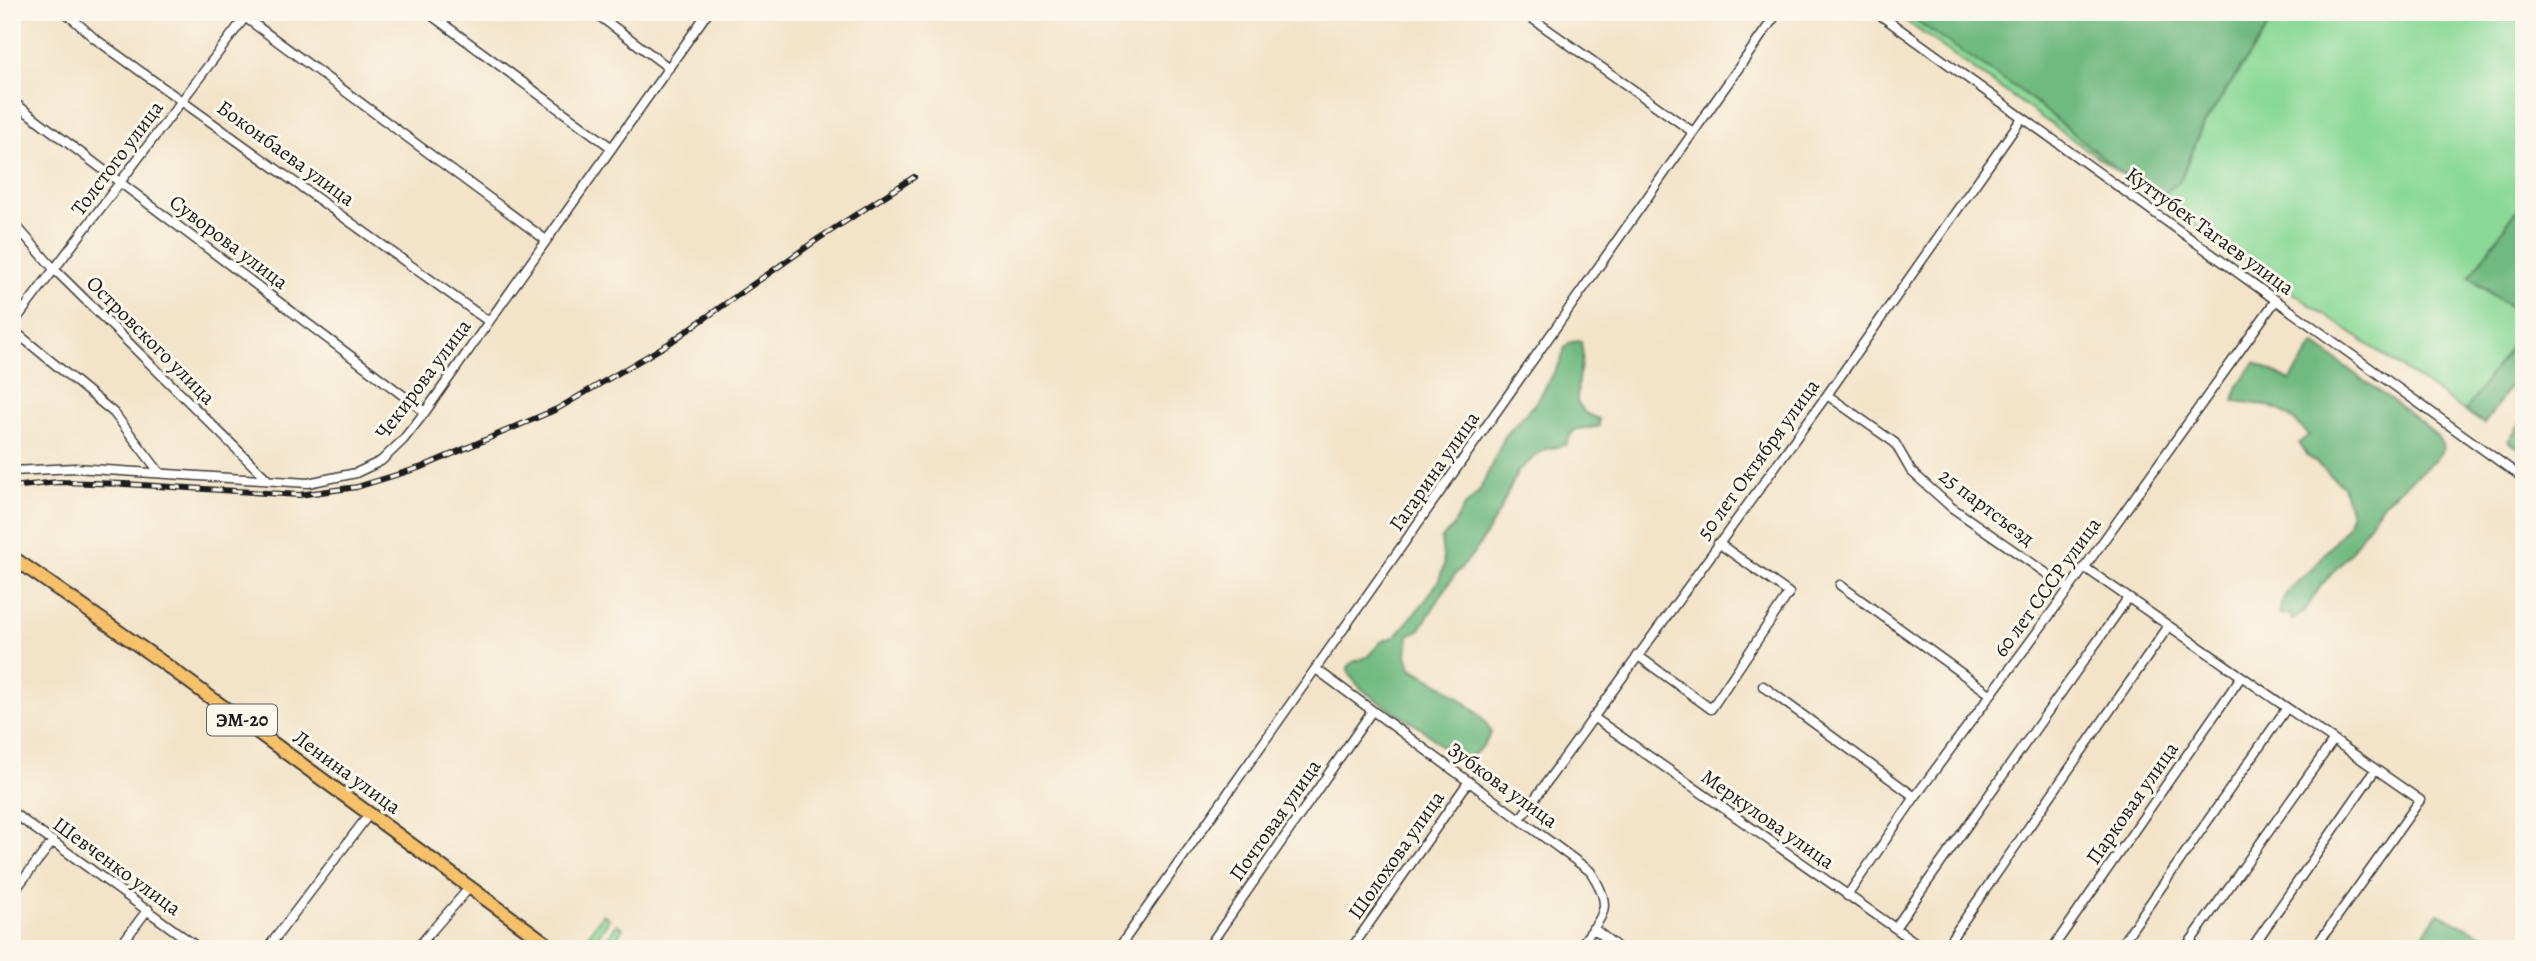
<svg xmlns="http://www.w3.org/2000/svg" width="2536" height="961" viewBox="0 0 2536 961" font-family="Alegreya,serif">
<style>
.green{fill:#8bd998;stroke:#547a5a;stroke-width:2}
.forest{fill:#70b980;stroke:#466a4e;stroke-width:2}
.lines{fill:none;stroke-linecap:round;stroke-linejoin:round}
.street-casing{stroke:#3c3a36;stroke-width:11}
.primary-casing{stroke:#3c3a36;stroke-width:16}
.street{stroke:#fff;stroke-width:8}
.primary{stroke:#f7c06b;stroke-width:12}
.rail-casing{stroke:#1c1c1c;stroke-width:6}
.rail{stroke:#fbf7ec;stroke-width:3.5;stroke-dasharray:10;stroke-linecap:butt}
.labels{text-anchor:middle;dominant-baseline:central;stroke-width:6;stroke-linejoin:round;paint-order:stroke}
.shield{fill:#fbf7ec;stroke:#5f5e5a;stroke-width:2}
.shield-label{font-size:19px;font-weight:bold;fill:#1c1c1c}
.street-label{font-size:21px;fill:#1c1c1c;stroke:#fbf7ec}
</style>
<rect width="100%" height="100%" fill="#fbf7ec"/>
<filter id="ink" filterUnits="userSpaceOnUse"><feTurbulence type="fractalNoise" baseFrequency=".0143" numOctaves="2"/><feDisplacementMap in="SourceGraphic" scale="14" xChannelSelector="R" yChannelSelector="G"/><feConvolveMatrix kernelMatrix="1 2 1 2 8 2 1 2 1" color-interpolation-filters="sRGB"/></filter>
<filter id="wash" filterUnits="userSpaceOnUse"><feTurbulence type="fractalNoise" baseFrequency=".00686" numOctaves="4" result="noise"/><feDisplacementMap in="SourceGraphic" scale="28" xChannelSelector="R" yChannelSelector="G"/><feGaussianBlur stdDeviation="1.57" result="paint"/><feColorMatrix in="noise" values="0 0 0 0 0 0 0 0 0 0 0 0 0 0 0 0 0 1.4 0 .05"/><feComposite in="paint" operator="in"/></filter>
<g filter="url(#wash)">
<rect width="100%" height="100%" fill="#f3e4c9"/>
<!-- green -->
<path class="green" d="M1893,12H2524V218L2478,285L2524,317V328L2465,411L2165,205Z
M603,914L609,919L596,939L589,934Z
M617,924L623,928L610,948L603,944Z"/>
<!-- forest -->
<path class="forest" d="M1903,12H2278L2204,124L2180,181L2161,196L2118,170L2025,94Z
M2524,199V317L2470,277Z
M2524,328V381L2517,377L2484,424L2465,411Z
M1581,341L1583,357L1578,379L1577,402L1585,413L1599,419V426C1579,432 1576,421 1565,445L1543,450L1518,471L1500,510L1477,549L1453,577L1418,632L1409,634L1407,655L1411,668C1435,681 1481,707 1491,733C1485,747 1473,756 1460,762C1446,752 1435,739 1422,729C1404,716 1348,689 1348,667L1353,662L1367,657L1382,641L1396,636L1425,601L1439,580L1444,565L1441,539L1452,528L1463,508L1479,492L1505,436L1537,401L1561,361L1565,347L1571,342Z
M2314,344L2413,416L2436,435L2444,448L2435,460L2383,503L2350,553L2320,587L2304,612L2292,620L2291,615L2279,614L2282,601L2289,589L2311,570L2347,527L2351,514L2343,486L2308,456L2299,443L2309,435C2279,404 2276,407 2234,401L2237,388L2255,362L2290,381Z
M2524,418V452L2508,441Z
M2438,913L2511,949H2413Z"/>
</g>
<g filter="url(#ink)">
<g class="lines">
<defs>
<path id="street" d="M65,12L94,38L488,321
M238,12L546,240
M427,12L612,148
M594,12L669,68
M1523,12L1693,132
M1876,12L2524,479
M12,101L425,412
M12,221L54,269L268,480
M12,325L249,12
M12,329L114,413L160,473
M1827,395L1895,443L1911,471L1951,507L2069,589
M12,471L75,468L308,483L356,473L381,461L403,440L425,412L708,12
M2084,567L2420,800L2314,949
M1840,585L1990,694
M1637,655L1711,709L1789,593L1718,543
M1316,669L1590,871C1616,910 1602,915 1578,949
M1763,686L1915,797
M1593,717L1925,949
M12,812L200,949
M1520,819L1827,395L2022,118
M12,894L53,841
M1847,896L1915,797L2069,589L2276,300
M1593,928L1620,949
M1895,928L2128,598
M118,949L148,909
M267,949L370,813
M416,949L470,887
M1118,949L1778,12
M1207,949L1372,711
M1351,949L1469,781
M1944,949L2168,627
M2052,949L2241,677
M2118,949L2286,709
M2185,949L2333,741
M2251,949L2375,770"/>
<path id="primary" d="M12,557L162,662L554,949"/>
</defs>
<!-- street casing -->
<use href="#street" class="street-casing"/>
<!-- primary casing -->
<use href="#primary" class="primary-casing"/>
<!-- street -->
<use href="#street" class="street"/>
<!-- primary -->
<use href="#primary" class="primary"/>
<defs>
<path id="rail" d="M12,487L58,482L125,484L299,495L357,487L422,467L557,409L668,344L818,239L914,177"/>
</defs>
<!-- rail casing -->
<use href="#rail" class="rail-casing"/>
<!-- rail -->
<use href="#rail" class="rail"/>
</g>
</g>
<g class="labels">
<!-- shield labels -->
<rect class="shield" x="207" y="704.5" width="70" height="31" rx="5"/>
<g class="shield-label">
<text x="242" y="720">ЭМ-20</text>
</g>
<!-- street labels -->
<g class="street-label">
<text transform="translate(286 153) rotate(36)">Боконбаева улица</text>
<text transform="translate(117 158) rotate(-53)">Толстого улица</text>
<text transform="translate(2210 231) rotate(36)">Куттубек Тагаев улица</text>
<text transform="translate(229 242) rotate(37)">Суворова улица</text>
<text transform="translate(151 340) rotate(45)">Островского улица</text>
<text transform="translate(423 379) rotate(-53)">Чекирова улица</text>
<text transform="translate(1758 459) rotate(-54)">50 лет Октября улица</text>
<text transform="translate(1434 471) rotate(-55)">Гагарина улица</text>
<text transform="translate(1987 507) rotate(37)">25 партсъезд</text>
<text transform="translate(2047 587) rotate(-54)">60 лет СССР улица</text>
<text transform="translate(347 772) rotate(36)">Ленина улица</text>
<text transform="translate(1503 785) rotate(36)">Зубкова улица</text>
<text transform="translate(2132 803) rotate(-55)">Парковая улица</text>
<text transform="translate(1768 819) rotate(35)">Меркулова улица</text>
<text transform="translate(1275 820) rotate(-55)">Почтовая улица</text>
<text transform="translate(1396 855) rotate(-55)">Шолохова улица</text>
<text transform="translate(117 866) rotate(36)">Шевченко улица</text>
</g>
</g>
<!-- margin -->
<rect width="2536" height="961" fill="none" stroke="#fbf7ec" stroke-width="42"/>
</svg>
